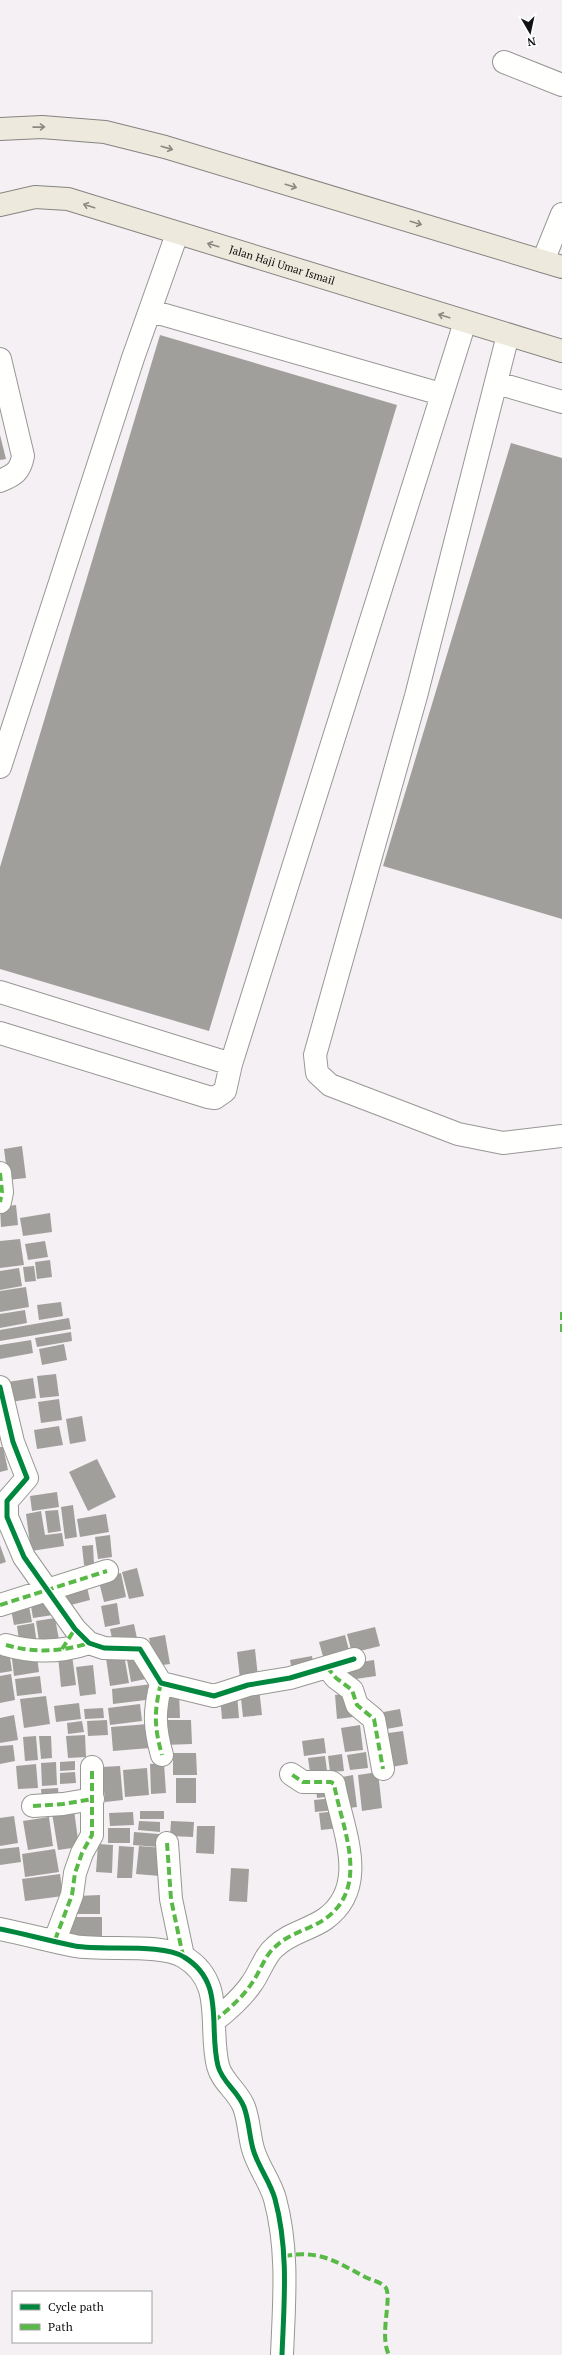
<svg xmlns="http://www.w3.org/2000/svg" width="562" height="2355" viewBox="0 0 562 2355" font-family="'PT Serif',serif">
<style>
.industrial{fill:#f5f0f3;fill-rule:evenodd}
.building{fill:#a19f9c}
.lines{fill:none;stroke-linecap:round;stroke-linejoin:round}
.minor-casing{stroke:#979795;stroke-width:24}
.major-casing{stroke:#858482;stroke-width:24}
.minor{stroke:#fffffe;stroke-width:22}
.major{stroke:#ede9dc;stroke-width:22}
.quiet{stroke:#58b947;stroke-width:4;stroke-dasharray:8 4;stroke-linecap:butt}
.cycleway-casing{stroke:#fff;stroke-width:8}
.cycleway{stroke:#00873e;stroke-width:5}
.oneway{stroke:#8a8881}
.labels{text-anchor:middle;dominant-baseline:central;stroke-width:4;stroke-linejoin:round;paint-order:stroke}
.street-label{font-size:11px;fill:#111;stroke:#fff}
</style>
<rect width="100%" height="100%" fill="#fdfcf7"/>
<!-- industrial -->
<path class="industrial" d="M0,0H562V2355H0ZM13,2292H151V2342H13Z"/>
<!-- building -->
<path class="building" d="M160,335L397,405L209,1031L0,969V867Z
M0,435L6,459L0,460Z
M511,443L562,458V919L383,866Z
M22,1146L26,1178L8,1180L4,1149Z
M16,1205L18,1225L1,1227L0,1207Z
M50,1213L52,1232L23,1236L20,1218Z
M20,1239L24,1265L0,1268V1241Z
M45,1241L48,1257L28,1260L25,1244Z
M50,1260L52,1277L37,1279L35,1262Z
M34,1266L36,1281L25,1282L23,1267Z
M19,1268L22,1286L0,1290V1271Z
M26,1287L29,1307L0,1312V1291Z
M61,1302L63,1316L39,1320L37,1305Z
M25,1310L27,1323L0,1328V1314Z
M69,1318L71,1329L0,1341V1330Z
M71,1332L72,1341L37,1347L35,1338Z
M31,1340L33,1353L0,1359V1345Z
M64,1344L67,1360L42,1365L39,1349Z
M56,1374L59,1396L40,1398L37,1376Z
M33,1378L36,1398L11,1402L8,1382Z
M59,1399L62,1420L41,1423L38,1402Z
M82,1416L86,1441L70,1444L66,1419Z
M59,1426L63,1445L37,1449L34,1430Z
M0,1447H3L8,1470L0,1472Z
M97,1459L116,1497L88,1511L69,1472Z
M57,1492L59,1507L32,1511L30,1496Z
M73,1505L77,1537L65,1539L61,1507Z
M58,1510L61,1531L48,1533L45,1511Z
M41,1511L45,1535L62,1533L64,1546L31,1551L26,1514Z
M106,1514L109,1532L80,1537L77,1519Z
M110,1535L112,1557L98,1559L95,1537Z
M0,1545L6,1562L0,1564Z
M93,1545L94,1565H84L82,1546Z
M137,1568L144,1596L129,1599L122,1572Z
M121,1573L126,1597L104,1602L98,1578Z
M86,1583L90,1600L63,1607L59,1590Z
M50,1597L53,1615L33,1618L30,1600Z
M28,1601L32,1622L14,1625L10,1604Z
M117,1603L120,1624L105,1627L101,1606Z
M55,1618L60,1645L40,1648L36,1621Z
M34,1623L37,1645L20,1647L17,1626Z
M134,1624L138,1643L114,1647L110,1629Z
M375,1627L380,1646L352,1653L347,1634Z
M165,1635L170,1664L155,1666L149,1638Z
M345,1635L350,1654L324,1660L319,1642Z
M255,1649L258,1677L240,1679L237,1652Z
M9,1651L12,1671L0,1673V1652Z
M141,1651L146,1679L131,1682L126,1654Z
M72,1655L76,1685L61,1687L58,1656Z
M124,1655L129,1683L110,1686L106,1658Z
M37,1656L39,1672L14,1676L12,1659Z
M312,1656L314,1668L292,1671L290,1660Z
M374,1660L376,1676L349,1680L347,1664Z
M93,1665L96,1694L80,1696L76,1667Z
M11,1674L15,1700L0,1703V1676Z
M40,1676L42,1693L17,1696L15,1679Z
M152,1684L154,1699L113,1704L112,1689Z
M259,1688L262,1715L243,1717L240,1690Z
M164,1692H179L180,1718H164Z
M350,1693L353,1717L337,1719L335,1695Z
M237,1694L239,1718L222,1719L220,1696Z
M46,1696L50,1724L24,1728L20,1699Z
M79,1703L81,1719L56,1722L54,1706Z
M140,1704L142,1721L110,1725L108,1708Z
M103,1708L104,1718L85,1719L84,1709Z
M400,1709L403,1726L381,1730L378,1713Z
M14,1715L18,1740L0,1743V1718Z
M107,1720L108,1735L88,1736L87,1721Z
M163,1720H191L192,1744L164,1745Z
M82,1721L84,1732L68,1734L67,1723Z
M148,1724L150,1748L113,1751L111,1727Z
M360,1725L363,1750L345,1752L341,1728Z
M403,1731L408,1764L386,1768L381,1734Z
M85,1735L86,1757L68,1758L66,1736Z
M36,1736L38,1760L25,1761L23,1737Z
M39,1736H51L52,1758L41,1759Z
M324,1738L326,1753L304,1756L302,1741Z
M13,1745L15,1761L0,1764V1746Z
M366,1752L368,1768L350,1770L347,1755Z
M173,1753H196L197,1775H173Z
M342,1754L344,1771L330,1772L328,1756Z
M325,1756L328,1778L311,1780L308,1758Z
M75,1761V1770L60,1771V1762Z
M56,1762L57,1785L42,1786L41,1763Z
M164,1763L166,1793L151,1794L150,1764Z
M36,1764L38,1788L18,1789L16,1766Z
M120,1766L123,1800L105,1802L102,1767Z
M147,1768L149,1795L125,1797L123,1770Z
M75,1772L76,1783L60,1784V1773Z
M378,1772L382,1808L362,1811L358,1775Z
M353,1775L357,1807L341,1809L337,1778Z
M176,1778H196V1803H176Z
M58,1788L59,1800L42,1801L41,1789Z
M316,1789L334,1796L317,1798Z
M334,1798L335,1810L315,1812L314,1800Z
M74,1810L79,1847L58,1850L52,1813Z
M140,1811H164V1819H140Z
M337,1811L339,1828L321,1830L319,1813Z
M133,1812L134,1825L110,1826L109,1813Z
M14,1816L18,1843L0,1846V1818Z
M49,1817L53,1846L28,1850L23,1821Z
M139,1821L160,1822V1832L138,1830Z
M171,1821L194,1822L193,1837L170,1836Z
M197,1826H215L214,1854L196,1853Z
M108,1828H130V1843H108Z
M134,1832L159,1834L158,1847L133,1845Z
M98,1844L113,1845L112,1873L96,1872Z
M119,1846L134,1847L132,1878H117Z
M139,1846L163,1848L162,1856L152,1855L163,1856L160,1876L136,1874Z
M19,1847L21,1862L0,1865V1849Z
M55,1849L59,1872L25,1877L22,1854Z
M231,1868L249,1869L247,1902L229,1901Z
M60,1874L63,1896L25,1901L22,1879Z
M100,1895V1914H77V1896Z
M69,1917H102V1936H69Z"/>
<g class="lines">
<defs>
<path id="minor" d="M504,62L562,85
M543,261L562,214
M151,311L441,394
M508,335L416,696L315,1055L317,1073L330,1085L458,1134L503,1143L562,1136
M0,359L23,456C20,472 14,475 0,481
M497,383L562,402
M0,767L133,358L177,234
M0,992L231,1064
M0,1033L208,1097L215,1098L225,1091L231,1064L465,322
M0,1173L2,1192L0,1202
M0,1387L13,1442L27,1478L7,1501V1517L24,1557L75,1629L89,1643L104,1648L140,1649L161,1683L214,1696L248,1685L290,1678L354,1659
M0,1605L107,1571
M6,1645C33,1653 62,1652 89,1643
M327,1667L336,1678L352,1690L357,1705L374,1719L383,1769
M161,1683C154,1711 154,1727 162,1755
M33,1806L63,1804L93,1799
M167,1843L171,1899L183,1956
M0,1929C25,1934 50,1941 75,1946C104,1951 162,1943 184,1957C226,1982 208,2026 218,2066C222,2082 238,2091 244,2107C249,2120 249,2135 253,2149C258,2167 270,2181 275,2199C289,2251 284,2303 282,2355
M55,1940L72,1895L75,1873L82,1853L92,1835V1767
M214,2021C228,2010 242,1998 252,1983C260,1972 265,1955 275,1947C289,1933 309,1930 325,1919C371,1886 342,1829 334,1784L331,1782H303L291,1774"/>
<g id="major">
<path d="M0,129L42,127L105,132L165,147L562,267"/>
<path id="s1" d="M0,205L35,197L68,199L562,351"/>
</g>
</defs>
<!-- minor casing -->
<use href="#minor" class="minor-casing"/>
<!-- major casing -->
<use href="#major" class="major-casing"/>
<!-- minor -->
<use href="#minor" class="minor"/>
<!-- major -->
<use href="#major" class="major"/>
<!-- quiet -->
<path class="quiet" d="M0,1173L2,1192L0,1202
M562,1312V1336
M0,1605L107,1571
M6,1645C33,1653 62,1652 89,1643
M62,1649L75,1629
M327,1667L336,1678L352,1690L357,1705L374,1719L383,1769
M161,1683C154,1711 154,1727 162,1755
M33,1806L63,1804L93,1799
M167,1843L171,1899L183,1956
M55,1940L72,1895L75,1873L82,1853L92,1835V1767
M214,2021C228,2010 242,1998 252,1983C260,1972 265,1955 275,1947C289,1933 309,1930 325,1919C371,1886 342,1829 334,1784L331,1782H303L291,1774
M284,2256C320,2250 335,2261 365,2277C371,2280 382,2282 386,2288C392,2299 379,2336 389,2355"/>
<defs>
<path id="cycleway" d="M0,1387L13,1442L27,1478L7,1501V1517L24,1557L75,1629L89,1643L104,1648L140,1649L161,1683L214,1696L248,1685L290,1678L354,1659
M0,1929C25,1934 50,1941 75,1946C104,1951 162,1943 184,1957C226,1982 208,2026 218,2066C222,2082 238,2091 244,2107C249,2120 249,2135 253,2149C258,2167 270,2181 275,2199C289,2251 284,2303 282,2355"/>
</defs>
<!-- cycleway casing -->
<use href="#cycleway" class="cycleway-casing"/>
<!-- cycleway -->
<use href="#cycleway" class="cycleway"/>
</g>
<!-- one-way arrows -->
<defs><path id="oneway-shaft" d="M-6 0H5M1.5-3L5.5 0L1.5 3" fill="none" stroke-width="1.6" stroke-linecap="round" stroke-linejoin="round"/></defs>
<g class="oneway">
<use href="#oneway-shaft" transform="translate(39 127) rotate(-1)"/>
<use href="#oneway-shaft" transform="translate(167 148) rotate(16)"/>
<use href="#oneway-shaft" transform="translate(291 186) rotate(17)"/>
<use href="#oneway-shaft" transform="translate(89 206) rotate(-162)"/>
<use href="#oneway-shaft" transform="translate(416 223) rotate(17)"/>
<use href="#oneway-shaft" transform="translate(213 245) rotate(-163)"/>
<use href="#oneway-shaft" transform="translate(444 316) rotate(-163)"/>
</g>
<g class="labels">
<!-- street labels -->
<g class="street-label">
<text stroke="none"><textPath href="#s1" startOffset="293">Jalan Haji Umar Ismail</textPath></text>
</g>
</g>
<!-- legend -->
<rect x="12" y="2291" width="140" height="52" fill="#ffffff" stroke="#a0a0a0"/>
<rect x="20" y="2304" width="20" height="6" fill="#00873e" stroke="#a0a0a0"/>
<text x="48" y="2311" font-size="12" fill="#111111">Cycle path</text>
<rect x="20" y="2324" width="20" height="6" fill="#58b947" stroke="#a0a0a0"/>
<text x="48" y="2331" font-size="12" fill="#111111">Path</text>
<!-- north arrow -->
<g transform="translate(530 32) rotate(171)" stroke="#ffffff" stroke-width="3" paint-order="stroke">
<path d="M0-3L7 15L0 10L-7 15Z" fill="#111111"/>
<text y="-6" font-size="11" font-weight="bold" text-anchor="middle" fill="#111111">N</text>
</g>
</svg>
